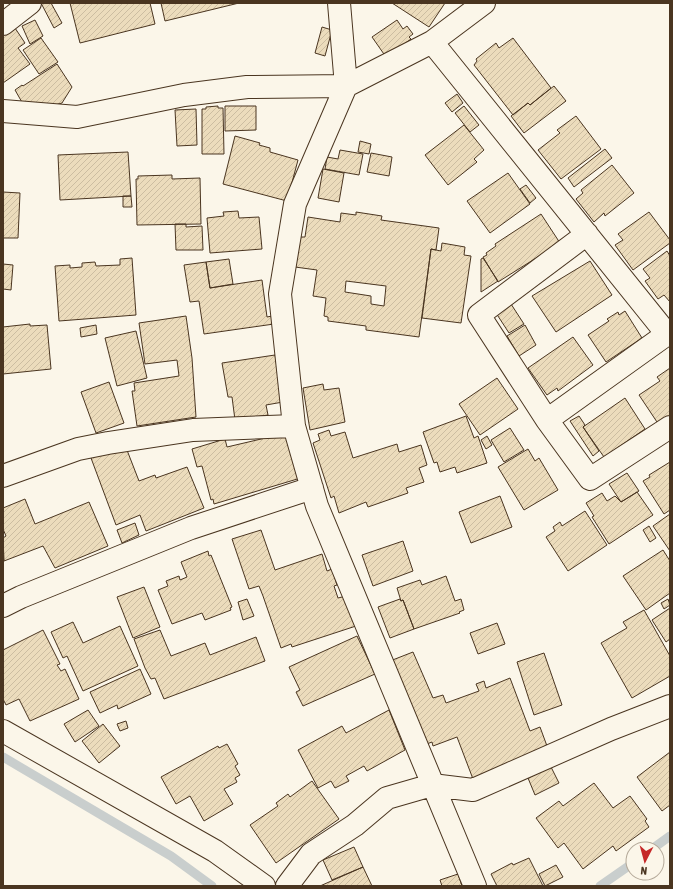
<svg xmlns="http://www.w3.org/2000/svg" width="673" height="889" viewBox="0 0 673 889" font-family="'Asap Condensed',sans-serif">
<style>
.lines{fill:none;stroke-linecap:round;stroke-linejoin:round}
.stream{stroke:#c9cecd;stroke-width:9}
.building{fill:url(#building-hatch);stroke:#4a3520;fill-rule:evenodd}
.minor-casing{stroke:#4a3520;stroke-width:24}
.minor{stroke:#fbf6e9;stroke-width:22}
</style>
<defs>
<pattern id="building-hatch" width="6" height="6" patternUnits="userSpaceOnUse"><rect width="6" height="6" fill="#ecdcbc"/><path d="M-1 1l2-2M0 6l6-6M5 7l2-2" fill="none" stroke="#ccbda1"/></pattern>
</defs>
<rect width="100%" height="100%" fill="#fbf6e9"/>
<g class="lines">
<!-- stream -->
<path class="stream" d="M3,757L171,856L212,886
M652,849L670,836
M600,886L633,863"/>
</g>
<!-- building -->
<path class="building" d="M41,3H51L62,23L54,28Z
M70,3H150L155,24L80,43Z
M161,3H239L165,21Z
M392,3H445L429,27Z
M35,20L43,36L30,44L22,26Z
M397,20L403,29L407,26L413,34L409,37L411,39L386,57L372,37Z
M3,25H13L25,43L18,48L30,64L3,83Z
M322,27L332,30L325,56L315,53Z
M41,38L58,62L39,74L23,50Z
M513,38L551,88L530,105L528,103L513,115L474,65L477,61L476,59L496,43L499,48Z
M57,64L72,87L62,103L48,107L23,104L15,90L22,85L23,86Z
M554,86L566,101L524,133L511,116L528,103L530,105Z
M457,94L463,103L452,112L445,103Z
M218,106V108H223L224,154H202V109H206V107Z
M225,106H256V130L225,131Z
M464,106L479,125L470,132L455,113Z
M196,109L197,145L177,146L175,110Z
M576,116L601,149L561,179L538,150L560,133L557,130Z
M464,125L484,150L474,159L477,162L448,185L425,155Z
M235,136L260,143L259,145L270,148V152L298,160L287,201L223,184Z
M360,141L371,144L369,154L358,152Z
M605,149L612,158L574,187L568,178Z
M340,150L363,154L359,175L325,169L327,157L338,159Z
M128,152L131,196L60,200L58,155Z
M371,153L392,157L389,176L367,172Z
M612,165L634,193L605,216L604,213L594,222L576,199L583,193L581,190Z
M323,169L344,173L339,202L318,198Z
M508,173L530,204L490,233L467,201Z
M172,175V179L200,178L201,224L137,225L136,179H138V176Z
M526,185L536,198L530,203L520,189Z
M3,192L20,193L18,238H3Z
M123,196H131L132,207H123Z
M238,211L239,218L259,217L262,249L210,253L207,218L224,216L223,212Z
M356,212L382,216L381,220L439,228L436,250L431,249L419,337L366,330V326L328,321V317L324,316L326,298L313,296L317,270L295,267L300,237H305L308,217L340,222L341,213L356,215ZM346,281L386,286L384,306L371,304V296L345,292Z
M649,212L670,240V243L633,270L615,245L623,240L618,234Z
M541,214L560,243L498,282L483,257L487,255L486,253L496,246L495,244Z
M175,224H186V227L202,226L203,250H176Z
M442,243L465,247L464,255L471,256L461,323L422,318L431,249L441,251Z
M667,251L670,256V302L664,295L658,299L645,281L650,278L643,269Z
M132,258L136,315L59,321L55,266L70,265V268L82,267V263L95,262L96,266L120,265V259Z
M483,258L498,281L481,292V259Z
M229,259L233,284L210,288L206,262Z
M590,261L612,295L556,332L532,296Z
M206,262L210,288L262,280L267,317L272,316L274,324L204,334L199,301L190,302L184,265Z
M3,264L13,265L11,290L3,289Z
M511,304L524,324L509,333L496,313Z
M625,311L642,338L606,362L588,335L609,321L607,319L618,312L619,315Z
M186,316L192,358L196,417L137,426L132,391H135L134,383L179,376L177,360L145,364L139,323Z
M30,324V326L47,325L51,369L3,374V327Z
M96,325L97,334L81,337L80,328Z
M525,325L536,345L519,356L507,336Z
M136,331L147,378L117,386L105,338Z
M573,337L593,365L558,391L557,388L547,395L528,368Z
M275,355L283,402L266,405L268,415L235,420L232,397H228L222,363Z
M670,368V417L659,425L639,395L660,381L657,377Z
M497,378L518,409L480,435L459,404Z
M109,382L124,423L96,433L81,392Z
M323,384L324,390L339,388L345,422L310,430L303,388Z
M625,398L645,429L604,457L583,427Z
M466,416L474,438L478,436L487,463L457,473L455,467L440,472L437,462L434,463L423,432Z
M579,416L585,425L583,427L599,451L593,456L570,421Z
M510,428L524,450L504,462L491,440Z
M329,430L331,436L345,432L353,458L397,444L399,452L421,445L427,465L419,468L424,482L406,488L408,493L368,507L366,502L339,513L334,496L331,498L313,443L320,440L318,434Z
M291,432L304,477L214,504L213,499L211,500L202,466L197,467L192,449L225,439L227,447Z
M487,436L492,445L486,449L481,440Z
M125,445L139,481L155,475L156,478L187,467L204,508L146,531L140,515L116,525L91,458Z
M528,449L535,461L539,458L558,490L524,510L498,467Z
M670,462V510L664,514L643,481L650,477L649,475Z
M627,473L639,491L621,502L609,484Z
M637,492L653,515L609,544L592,517L594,516L586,503L602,493L607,501L615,496L621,502Z
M500,496L512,527L471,543L459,512Z
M25,499L35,524L89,502L108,546L55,568L43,546L4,561L3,538L6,536L3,529V508Z
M585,511L607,545L568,571L546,537L555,531L553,527L560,522L562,526Z
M670,514V551L653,526Z
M135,523L139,535L122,543L117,530Z
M649,526L656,538L650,542L643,530Z
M261,530L275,570L322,554L327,571L332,569L337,585L334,586L338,598L346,596L356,626L292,647L291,644L281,648L263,596L259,586L249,589L232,539Z
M403,541L413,571L373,586L362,555Z
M663,550L670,561V593L646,610L623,576Z
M208,551L209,556L211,555L232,607L230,608L231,610L205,620L202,613L172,624L158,590L168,586L166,581L179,576L180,580L187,577L181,562Z
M446,576L455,601L461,599L464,610L459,612L460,613L414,629L403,600L401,601L397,588L420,580L422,585Z
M144,587L160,627L133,638L117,597Z
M247,599L254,616L243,620L238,602Z
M400,599L401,601L403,600L414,629L390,638L378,607Z
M668,599L670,605L664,609L661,603Z
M670,608V639L666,642L652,620Z
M644,610L670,656V676L632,698L601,643L627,628L623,622Z
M73,622L83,643L120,626L138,666L83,691L67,656L63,658L51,632Z
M497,623L505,644L478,654L470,633Z
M43,630L60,664L57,665L61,671L65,669L79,699L30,721L19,699L6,705L3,699V650Z
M160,630L171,656L205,643L210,655L256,637L265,661L164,699L155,678L151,679L145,668L134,639Z
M357,636L375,674L303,706L296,692L300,690L289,667Z
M413,652L433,698L443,695L446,703L479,691L476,684L484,681L486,688L510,678L530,731L540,727L547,746L473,779L457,737L433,746L432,742L424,745L390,661Z
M544,653L562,705L534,715L517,662Z
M140,669L151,694L118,709L117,705L100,713L90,692Z
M88,710L99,726L75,742L64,724Z
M389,710L405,750L367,771L364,766L346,776L349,781L335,788L331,781L318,788L298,750L342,726L346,733Z
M126,721L128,728L120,731L117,724Z
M103,724L120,746L99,763L82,741Z
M227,744L238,764L235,766L240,775L235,778L237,782L224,789L233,804L204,821L190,796L176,804L161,777L218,746L219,748Z
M670,752V805L662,811L637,777Z
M551,767L559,783L535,795L528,778Z
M312,781L339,819L276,863L250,825L278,806L276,803L288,794L290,797Z
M594,783L613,808L630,796L647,819L645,821L649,827L616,851L613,846L583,869L564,843L558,848L536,818L559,801L563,806Z
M354,847L363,867L332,880L323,860Z
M529,858L543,886H497L491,874L512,863L513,865Z
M556,865L563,877L545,886L539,874Z
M363,867L372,886H320Z
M458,874L462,886H442L440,880Z"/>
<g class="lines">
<defs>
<path id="minor" d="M339,3L346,86L295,204L280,294L294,426L317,506L475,886
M3,24L30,3
M432,42L667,334
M3,111L77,117L184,95L247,87L346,86L432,42L484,3
M587,234L479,315L547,420L590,479L670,427
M547,420L670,332
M3,476L78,449L108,443L193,430L294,426
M3,606L21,597L191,528L312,488
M3,731L215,851L264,886
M287,886L311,854L355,825L387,798L432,785L473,790L611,729L670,706"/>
</defs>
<!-- minor casing -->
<use href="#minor" class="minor-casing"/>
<!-- minor -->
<use href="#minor" class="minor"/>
</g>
<!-- border -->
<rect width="673" height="889" fill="none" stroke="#4a3520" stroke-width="8"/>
<!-- north arrow -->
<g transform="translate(645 861) rotate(186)"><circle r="19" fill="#fbf6e9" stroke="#b4a999"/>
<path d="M0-3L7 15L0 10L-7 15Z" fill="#c62828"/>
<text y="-6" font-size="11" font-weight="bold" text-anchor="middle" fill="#4a3520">N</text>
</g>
</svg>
